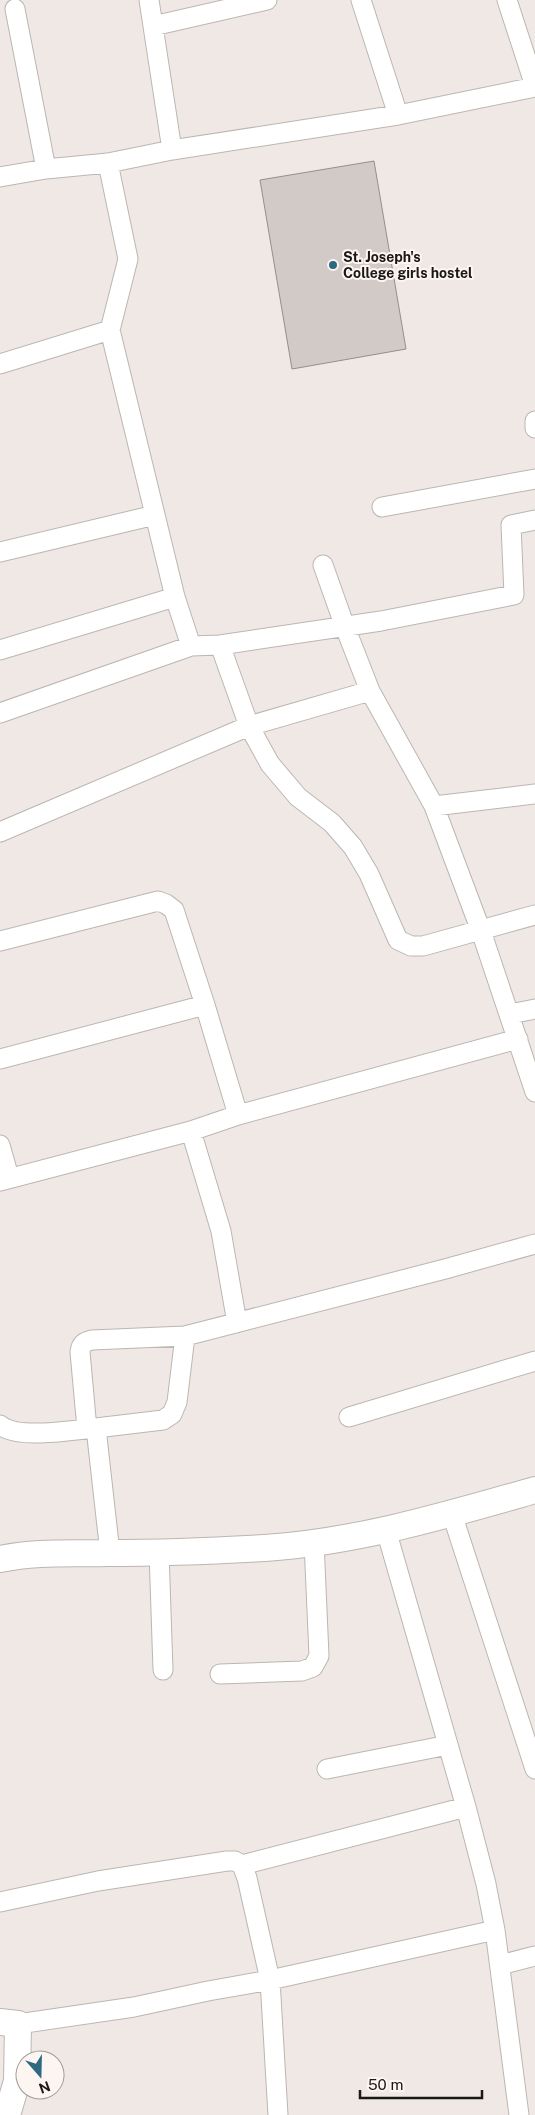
<svg xmlns="http://www.w3.org/2000/svg" width="535" height="2115" viewBox="0 0 535 2115" font-family="'Public Sans',sans-serif">
<style>
.building{fill:#d1cac6;stroke:#958f8b}
.lines{fill:none;stroke-linecap:round;stroke-linejoin:round}
.street-casing{stroke:#bcb6b2;stroke-width:21}
.secondary-casing{stroke:#bcb6b2;stroke-width:28}
.street{stroke:#fff;stroke-width:19}
.secondary{stroke:#fff;stroke-width:26}
.poi-dot{fill:#2e6881;stroke:#fcf5f1;stroke-width:2}
.labels{text-anchor:middle;dominant-baseline:central;stroke-width:4;stroke-linejoin:round;paint-order:stroke}
.poi-label{font-size:14px;font-weight:bold;fill:#1a1716;stroke:#fcf5f1;text-anchor:start}
</style>
<rect width="100%" height="100%" fill="#efe8e4"/>
<!-- building -->
<path class="building" d="M374,161L406,349L292,369L260,180Z"/>
<g class="lines">
<defs>
<path id="street" d="M149,0L172,150
M361,0L398,115
M507,0L535,86
M15,9L46,169
M153,26L267,0
M108,163L128,259L110,330L175,597L191,646
M0,177L46,169L108,163L172,150L398,115L535,87
M0,364L110,330
M535,421V428
M382,507L535,479
M535,520L511,525L514,595L381,621L220,645L249,726L270,764L298,797L332,823L353,847L369,874L398,940L411,946H423L535,915
M0,552L155,515
M323,565L345,627L370,691L434,806L481,931L535,1092
M0,650L175,597
M0,713L191,646L220,645
M434,806L535,794
M0,832L249,726L370,691
M0,941L158,901L166,904L174,910L205,1005L238,1115
M510,1014L535,1009
M0,1059L205,1005
M191,1131L221,1231L237,1323
M0,1145L9,1177
M0,1181L191,1131L238,1115L518,1039
M349,1417L535,1361
M0,1425C18,1440 72,1430 96,1428
M87,1429L80,1352C81,1344 84,1342 92,1340L185,1336L445,1269L535,1244
M452,1514L535,1769
M386,1530L466,1807L486,1884L495,1930L519,2115
M159,1552L163,1670
M110,1553L96,1428L163,1420L172,1414L177,1402L185,1336
M220,1674L302,1671L313,1667L319,1656L314,1542
M327,1769L448,1745
M242,1865L466,1807
M0,1902L98,1881L227,1861H235L242,1865L247,1878L270,1980L278,2115
M500,1965L535,1956
M18,2024L134,2007L208,1991L270,1980L495,1930"/>
<path id="secondary" d="M0,1559C37,1551 72,1554 109,1553C161,1553 213,1551 265,1548C357,1542 447,1515 535,1490
M0,2022L18,2024L17,2081L7,2115"/>
</defs>
<!-- street casing -->
<use href="#street" class="street-casing"/>
<!-- secondary casing -->
<use href="#secondary" class="secondary-casing"/>
<!-- street -->
<use href="#street" class="street"/>
<!-- secondary -->
<use href="#secondary" class="secondary"/>
</g>
<!-- markers -->
<circle class="poi-dot" cx="333" cy="265" r="5"/>
<g class="labels">
<!-- poi labels -->
<g class="poi-label">
<text x="343" y="257">St. Joseph's<tspan x="343" dy="16">College girls hostel</tspan></text>
</g>
</g>
<!-- north arrow -->
<g transform="translate(40 2075) rotate(160)"><circle r="24" fill="#fcf5f1" stroke="#a29c99"/>
<path d="M0-4L9 19L0 12L-9 19Z" fill="#2e6881"/>
<text y="-8" font-size="14" font-weight="bold" text-anchor="middle" fill="#1a1716">N</text>
</g>
<!-- scale -->
<path d="M360 2090v8h122v-8" fill="none" stroke="#1a1716" stroke-width="2.5"/>
<text x="368" y="2090" font-size="15" fill="#1a1716" stroke="#fcf5f1" stroke-width="4" paint-order="stroke">50 m</text>
</svg>
